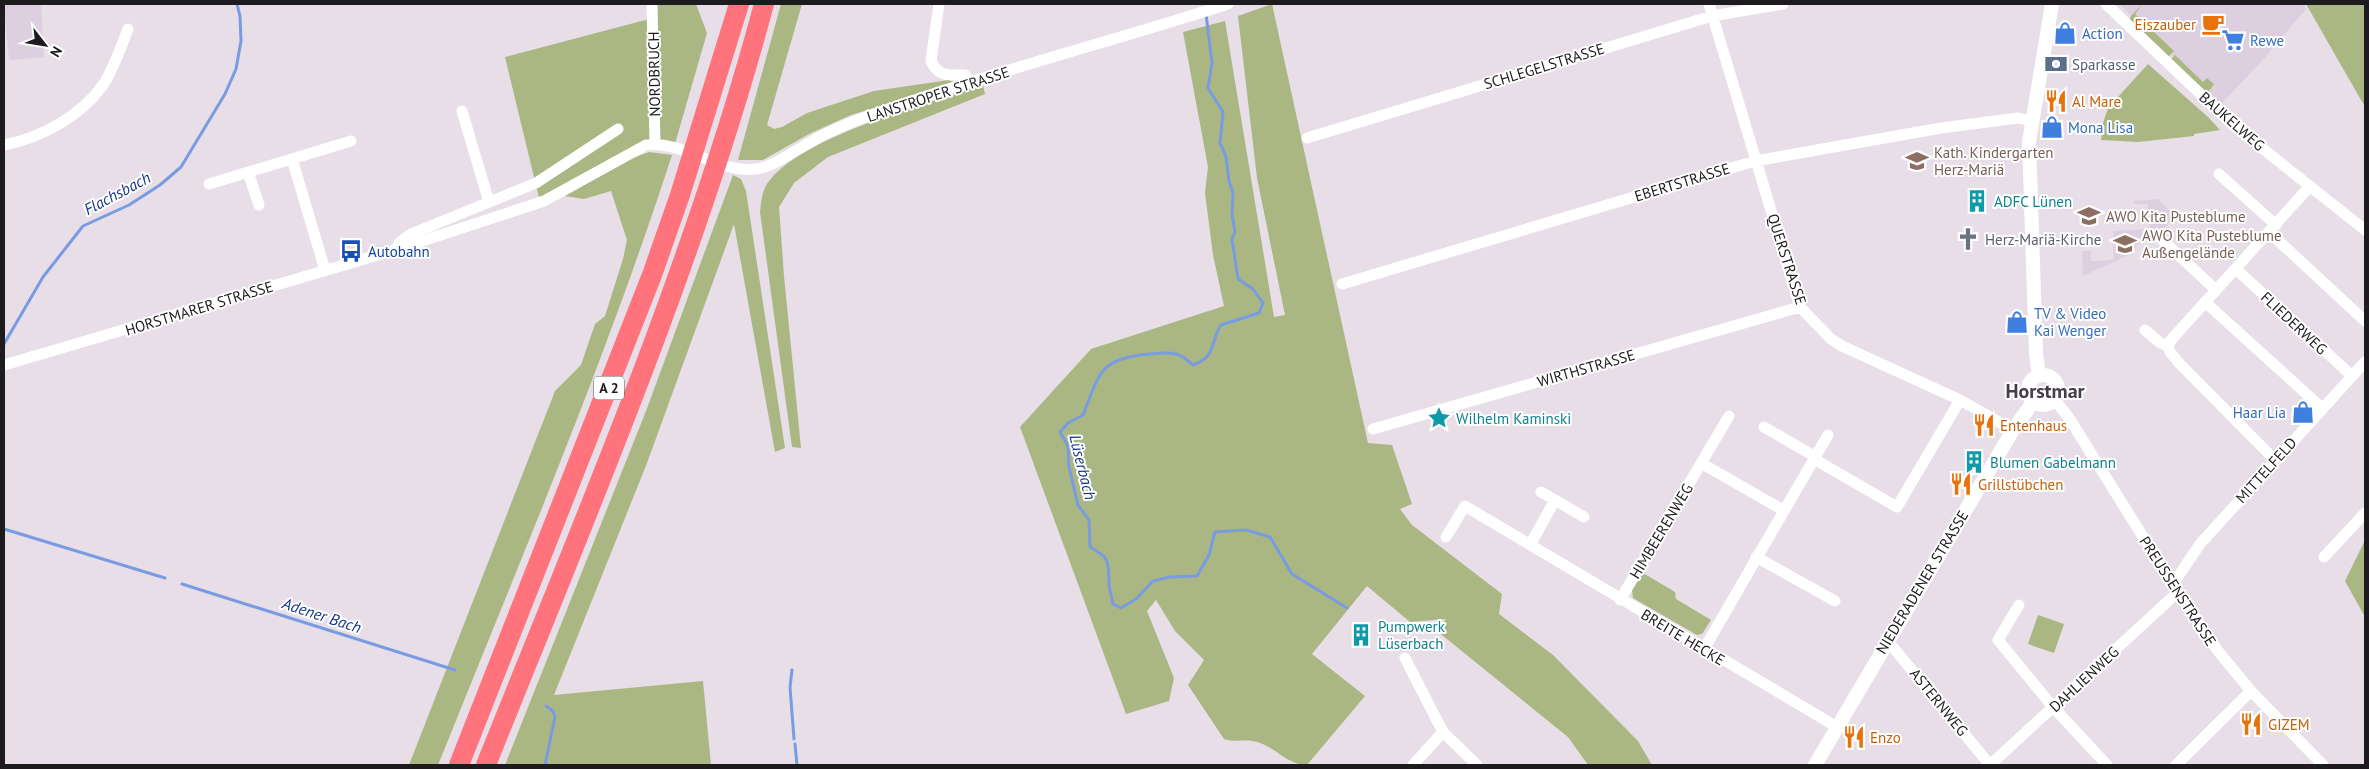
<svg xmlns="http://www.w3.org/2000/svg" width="2369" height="769" viewBox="0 0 2369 769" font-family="'PT Sans',sans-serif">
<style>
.built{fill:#ddcfdf}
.green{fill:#aab783}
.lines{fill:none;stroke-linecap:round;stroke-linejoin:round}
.stream{stroke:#789be2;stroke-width:3}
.minor{stroke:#fff;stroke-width:11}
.tertiary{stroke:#fff;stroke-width:14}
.motorway{stroke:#ff737d;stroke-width:20}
.labels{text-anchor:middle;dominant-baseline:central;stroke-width:4;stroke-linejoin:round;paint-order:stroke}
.shield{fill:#fff;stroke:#625f62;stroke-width:1}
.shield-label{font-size:14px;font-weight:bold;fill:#1e1b1f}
.food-label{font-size:15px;fill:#c56008;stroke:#fff;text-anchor:start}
.shop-label{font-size:15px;fill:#366cbe;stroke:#fff;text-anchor:start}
.service-label{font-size:15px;fill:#4e5e75;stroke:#fff;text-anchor:start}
.street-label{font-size:15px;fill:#1e1b1f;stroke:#fff}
.education-label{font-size:15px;fill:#785e54;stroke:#fff;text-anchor:start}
.culture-label{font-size:15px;fill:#0d838f;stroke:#fff;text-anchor:start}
.worship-label{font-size:15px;fill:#5b616d;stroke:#fff;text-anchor:start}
.transit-label{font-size:15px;fill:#164399;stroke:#fff;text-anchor:start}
.water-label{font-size:16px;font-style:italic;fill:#153688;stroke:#fff}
.district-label{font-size:20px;font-weight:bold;fill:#453e46;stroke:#fff}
</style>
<rect width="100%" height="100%" fill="#e7dee8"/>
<!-- built -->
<path class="built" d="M4,4H41L44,57L9,60Z
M2119,4H2304L2306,9L2260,63L2221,104Z
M2158,199L2175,216L2156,237L2149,231L2129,255L2083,276L2082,251H2091V261L2114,260L2113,231L2150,229L2148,204H2134V201Z"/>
<!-- green -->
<path class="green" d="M653,4H696L707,33L674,147L656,144L540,202L505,57L653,18Z
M781,4H802L767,125L774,129L782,127L807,113L874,91L949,80L954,82L949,85L851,115L809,134L763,160H738Z
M1272,4L1368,443L1392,445L1412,504L1400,509L1412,525L1502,594L1499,614L1553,655L1638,741L1652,765H1588L1568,737L1437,631L1446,619L1410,622L1367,586L1312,654L1365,696L1307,765C1288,765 1277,749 1260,743C1248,738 1236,743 1224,739L1188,685L1204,660L1175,631L1156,600L1147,611L1174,678L1169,701L1126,714L1020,427L1091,349L1224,306L1213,255L1205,193L1208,167L1183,32L1225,21L1274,317L1285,315L1257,178L1238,16Z
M2142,4L2135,14L2174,51L2168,57L2129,21L2131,16Z
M2306,4H2365V107Z
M2175,55L2203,82L2207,78L2214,84L2207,94L2171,59Z
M2148,64L2208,117L2220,130L2194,134V136L2138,142L2101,140L2103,123L2108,108Z
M983,85L985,94L828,157L794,183L779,207L784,276L801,448L792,447L760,212C761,202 762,188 770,180C806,135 927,104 983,85Z
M649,152L672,155C605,362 519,563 438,765H409L555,391L581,365L595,324L605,316L623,259L627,240L611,191L584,199L565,196L630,159Z
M733,175L741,179L746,191L785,448L775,452L734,224L647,463L554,695L703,681L711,765H505L646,411Z
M2365,540V617L2345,581Z
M1643,573L1675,592L1676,599L1711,620L1702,634L1697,635L1633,598L1632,590Z
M2038,615L2064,624L2054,653L2028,644Z"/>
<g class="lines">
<!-- stream -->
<path class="stream" d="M1206,14L1212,63L1208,88L1223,112L1220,143L1226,157L1229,181L1233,193L1232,214L1235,232L1232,239L1238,279L1253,289L1263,303L1259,313L1221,325C1210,341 1217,357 1193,365C1178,351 1171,352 1150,354C1100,358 1100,372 1083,415L1068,423L1060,432L1068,446L1069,467L1078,505L1089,520L1090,547C1111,558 1108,562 1109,584C1109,590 1112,597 1113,604L1121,608L1136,599L1153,581L1170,577L1197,576L1209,555L1215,532L1246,530L1270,537L1292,574L1347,608
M4,344L43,277L83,226L129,205L160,185L181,167L225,94L236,69L241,41L240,16L237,4
M4,529L165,578
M182,584L455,670
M792,670L790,687L794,739
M795,744L797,765
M545,765L555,717L553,711L546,706"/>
<!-- minor -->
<path class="minor" d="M652,4L655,144
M939,4L931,61C938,77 949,75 965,75L970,82
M1709,4L1800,307L1831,339L1842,346L1960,400L2013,430
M2106,4L2233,125L2365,230
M462,111L489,202
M1307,138L1712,16L1783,4
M4,145C41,138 81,116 103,85C114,68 121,47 128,29
M292,159L325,270
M248,172L259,205
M2219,174L2276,225
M209,184L351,141
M2269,232L2365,321
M2160,238L2216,290
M395,250L400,242L411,234L536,183L618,129
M2236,269L2352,376
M1342,284L1755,161L1941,128L2018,118L2031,121
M2205,302L2322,408
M2145,330L2159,342L2168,346
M4,365L395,250L544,201L646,145C684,140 718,174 756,169C773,167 789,154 804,146C820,136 837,128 855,121C977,76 1104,44 1228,4
M2055,400L2069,418L2168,577L2218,651L2251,691L2323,765
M1764,427L1816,457
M1373,429L1800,307
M1814,459L1897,507L1960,400
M2275,460L2180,364L2170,352L2168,346L2171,340L2310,186
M1701,463L1783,510
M1555,500L1584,517
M1446,537L1465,506L1837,727
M1530,545L1555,500L1541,492
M1756,557L1835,601
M2324,557L2365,513
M2173,584L2200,544L2365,362
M1620,600L1729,416
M2019,605L1998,640L2053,707L2107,765
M1887,640L1990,765
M1704,649L1828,435
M1405,658L1443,732L1413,765
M1443,732L1477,765
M1990,765L2178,592
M2176,765L2251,691"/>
<!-- tertiary -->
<path class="tertiary" d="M2028 390a15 15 0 1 1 30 0a15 15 0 1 1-30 0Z
M2039,376L2036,354L2029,142L2052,4
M1815,765L2013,430L2033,402"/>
<!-- motorway -->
<path class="motorway" d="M459,765L652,275L680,195L739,4
M486,765C586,515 694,265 764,4"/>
</g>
<!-- icons -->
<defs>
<symbol id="cafe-bare" viewBox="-9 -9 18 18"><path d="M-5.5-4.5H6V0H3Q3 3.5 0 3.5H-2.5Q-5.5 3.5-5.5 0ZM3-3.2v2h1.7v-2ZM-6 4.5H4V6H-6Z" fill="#e8710a" stroke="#fff" stroke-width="2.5" paint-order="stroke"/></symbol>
<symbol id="shop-bare" viewBox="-9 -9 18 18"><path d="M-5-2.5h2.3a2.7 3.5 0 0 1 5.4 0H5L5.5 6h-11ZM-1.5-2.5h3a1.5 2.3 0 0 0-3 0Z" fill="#3f7fe0" stroke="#fff" stroke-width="2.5" paint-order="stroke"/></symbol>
<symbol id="supermarket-bare" viewBox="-9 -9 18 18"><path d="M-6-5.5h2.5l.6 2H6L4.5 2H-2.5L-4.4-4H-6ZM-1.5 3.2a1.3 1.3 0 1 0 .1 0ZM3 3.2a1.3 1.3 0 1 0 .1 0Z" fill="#3f7fe0" stroke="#fff" stroke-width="2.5" paint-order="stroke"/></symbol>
<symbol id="bank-bare" viewBox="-9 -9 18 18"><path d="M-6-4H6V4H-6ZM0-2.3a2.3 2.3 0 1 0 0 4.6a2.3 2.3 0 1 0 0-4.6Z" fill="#5c6f8a" stroke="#fff" stroke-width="2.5" paint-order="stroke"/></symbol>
<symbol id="restaurant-bare" viewBox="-9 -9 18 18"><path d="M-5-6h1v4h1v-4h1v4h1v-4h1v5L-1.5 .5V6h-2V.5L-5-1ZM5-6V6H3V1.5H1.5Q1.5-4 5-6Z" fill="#e8710a" stroke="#fff" stroke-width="2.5" paint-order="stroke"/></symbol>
<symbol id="school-bare" viewBox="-9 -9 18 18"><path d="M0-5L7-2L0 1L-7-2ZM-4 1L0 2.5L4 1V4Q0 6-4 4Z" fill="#8d6e63" stroke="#fff" stroke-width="2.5" paint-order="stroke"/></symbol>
<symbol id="building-bare" viewBox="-9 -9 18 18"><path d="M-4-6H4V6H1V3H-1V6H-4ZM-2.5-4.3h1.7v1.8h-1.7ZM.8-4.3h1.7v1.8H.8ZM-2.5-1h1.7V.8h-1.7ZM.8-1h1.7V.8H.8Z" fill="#0f9aa8" stroke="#fff" stroke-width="2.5" paint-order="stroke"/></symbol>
<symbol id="church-bare" viewBox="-9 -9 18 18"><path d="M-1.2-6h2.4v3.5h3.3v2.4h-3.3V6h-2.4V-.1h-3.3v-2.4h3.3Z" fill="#6b7280" stroke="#fff" stroke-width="2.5" paint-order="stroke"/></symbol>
<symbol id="bus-bare" viewBox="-9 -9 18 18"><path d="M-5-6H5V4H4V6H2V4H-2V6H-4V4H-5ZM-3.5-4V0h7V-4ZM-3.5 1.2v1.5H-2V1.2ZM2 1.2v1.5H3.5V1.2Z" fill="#1a4fb4" stroke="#fff" stroke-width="2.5" paint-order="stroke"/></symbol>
<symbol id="sight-bare" viewBox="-9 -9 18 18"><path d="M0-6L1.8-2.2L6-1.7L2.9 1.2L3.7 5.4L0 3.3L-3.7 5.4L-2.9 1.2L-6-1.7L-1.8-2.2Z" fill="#0f9aa8" stroke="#fff" stroke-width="2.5" paint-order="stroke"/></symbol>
</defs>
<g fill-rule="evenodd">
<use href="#cafe-bare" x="2197" y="8" width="32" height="32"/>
<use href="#shop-bare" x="2049" y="17" width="32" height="32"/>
<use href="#supermarket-bare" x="2217" y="24" width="32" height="32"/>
<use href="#bank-bare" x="2040" y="48" width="32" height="32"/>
<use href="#restaurant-bare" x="2040" y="85" width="32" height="32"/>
<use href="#shop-bare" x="2036" y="111" width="32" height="32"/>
<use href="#school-bare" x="1901" y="145" width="32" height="32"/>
<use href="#building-bare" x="1961" y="185" width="32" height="32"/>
<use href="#school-bare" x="2073" y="200" width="32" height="32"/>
<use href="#church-bare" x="1952" y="223" width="32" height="32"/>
<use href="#school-bare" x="2109" y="228" width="32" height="32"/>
<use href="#bus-bare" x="335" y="235" width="32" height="32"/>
<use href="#shop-bare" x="2001" y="306" width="32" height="32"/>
<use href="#shop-bare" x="2287" y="396" width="32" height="32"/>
<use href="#sight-bare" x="1423" y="402" width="32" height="32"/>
<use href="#restaurant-bare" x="1968" y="409" width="32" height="32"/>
<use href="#building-bare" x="1958" y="446" width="32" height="32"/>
<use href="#restaurant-bare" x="1945" y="468" width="32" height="32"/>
<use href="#building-bare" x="1345" y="619" width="32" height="32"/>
<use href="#restaurant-bare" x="2235" y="708" width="32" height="32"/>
<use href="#restaurant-bare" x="1838" y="721" width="32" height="32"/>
</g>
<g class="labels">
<!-- shield labels -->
<rect class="shield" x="594" y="376.5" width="30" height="23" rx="4"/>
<g class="shield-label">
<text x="609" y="388">A 2</text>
</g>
<!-- food labels -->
<g class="food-label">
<text x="2196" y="24" text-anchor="end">Eiszauber</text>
<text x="2072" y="101">Al Mare</text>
<text x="2000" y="425">Entenhaus</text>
<text x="1978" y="484">Grillstübchen</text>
<text x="2268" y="724">GIZEM</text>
<text x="1870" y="737">Enzo</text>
</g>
<!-- shop labels -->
<g class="shop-label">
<text x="2082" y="33">Action</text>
<text x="2250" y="40">Rewe</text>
<text x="2068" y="127">Mona Lisa</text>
<text x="2034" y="313">TV &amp; Video<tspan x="2034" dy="17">Kai Wenger</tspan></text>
<text x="2286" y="412" text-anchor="end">Haar Lia</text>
</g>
<!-- service labels -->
<g class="service-label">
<text x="2072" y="64">Sparkasse</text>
</g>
<!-- street labels -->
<g class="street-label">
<text transform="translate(1544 66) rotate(-17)">SCHLEGELSTRASSE</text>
<text transform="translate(654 74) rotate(-91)">NORDBRUCH</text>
<text transform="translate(938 94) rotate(-18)">LANSTROPER STRASSE</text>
<text transform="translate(2232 121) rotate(41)">BAUKELWEG</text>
<text transform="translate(1682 182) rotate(-17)">EBERTSTRASSE</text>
<text transform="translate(1787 259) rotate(72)">QUERSTRASSE</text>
<text transform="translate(199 308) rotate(-17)">HORSTMARER STRASSE</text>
<text transform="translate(2294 323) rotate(43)">FLIEDERWEG</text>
<text transform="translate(1586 368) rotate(-16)">WIRTHSTRASSE</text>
<text transform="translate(2266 470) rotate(-48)">MITTELFELD</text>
<text transform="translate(1661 531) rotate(-59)">HIMBEERENWEG</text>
<text transform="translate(1922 582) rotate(-59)">NIEDERADENER STRASSE</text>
<text transform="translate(2178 591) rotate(57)">PREUSSENSTRASSE</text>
<text transform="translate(1683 637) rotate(31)">BREITE HECKE</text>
<text transform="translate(2084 679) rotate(-43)">DAHLIENWEG</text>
<text transform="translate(1939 702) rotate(51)">ASTERNWEG</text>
</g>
<!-- education labels -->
<g class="education-label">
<text x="1934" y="152">Kath. Kindergarten<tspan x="1934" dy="17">Herz-Mariä</tspan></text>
<text x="2106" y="216">AWO Kita Pusteblume</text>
<text x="2142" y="235">AWO Kita Pusteblume<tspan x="2142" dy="17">Außengelände</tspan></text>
</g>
<!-- culture labels -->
<g class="culture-label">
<text x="1994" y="201">ADFC Lünen</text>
<text x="1456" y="418">Wilhelm Kaminski</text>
<text x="1990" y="462">Blumen Gabelmann</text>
<text x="1378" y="626">Pumpwerk<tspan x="1378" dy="17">Lüserbach</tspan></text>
</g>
<!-- worship labels -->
<g class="worship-label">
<text x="1985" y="239">Herz-Mariä-Kirche</text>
</g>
<!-- transit labels -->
<g class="transit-label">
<text x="368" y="251">Autobahn</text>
</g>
<!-- water labels -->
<g class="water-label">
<text transform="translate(117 193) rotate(-28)">Flachsbach</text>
<text transform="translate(1083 467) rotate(76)">Lüserbach</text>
<text transform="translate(322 615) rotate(18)">Adener Bach</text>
</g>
<!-- district labels -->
<g class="district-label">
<text x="2045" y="391">Horstmar</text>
</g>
</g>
<!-- border -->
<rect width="2369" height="769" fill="none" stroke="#1e1b1f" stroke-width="10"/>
<!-- north arrow -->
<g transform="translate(45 45) rotate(121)" stroke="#ffffff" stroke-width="4" paint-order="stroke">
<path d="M0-4L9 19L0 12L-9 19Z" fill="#1e1b1f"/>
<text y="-8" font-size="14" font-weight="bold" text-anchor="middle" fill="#1e1b1f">N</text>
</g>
</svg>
